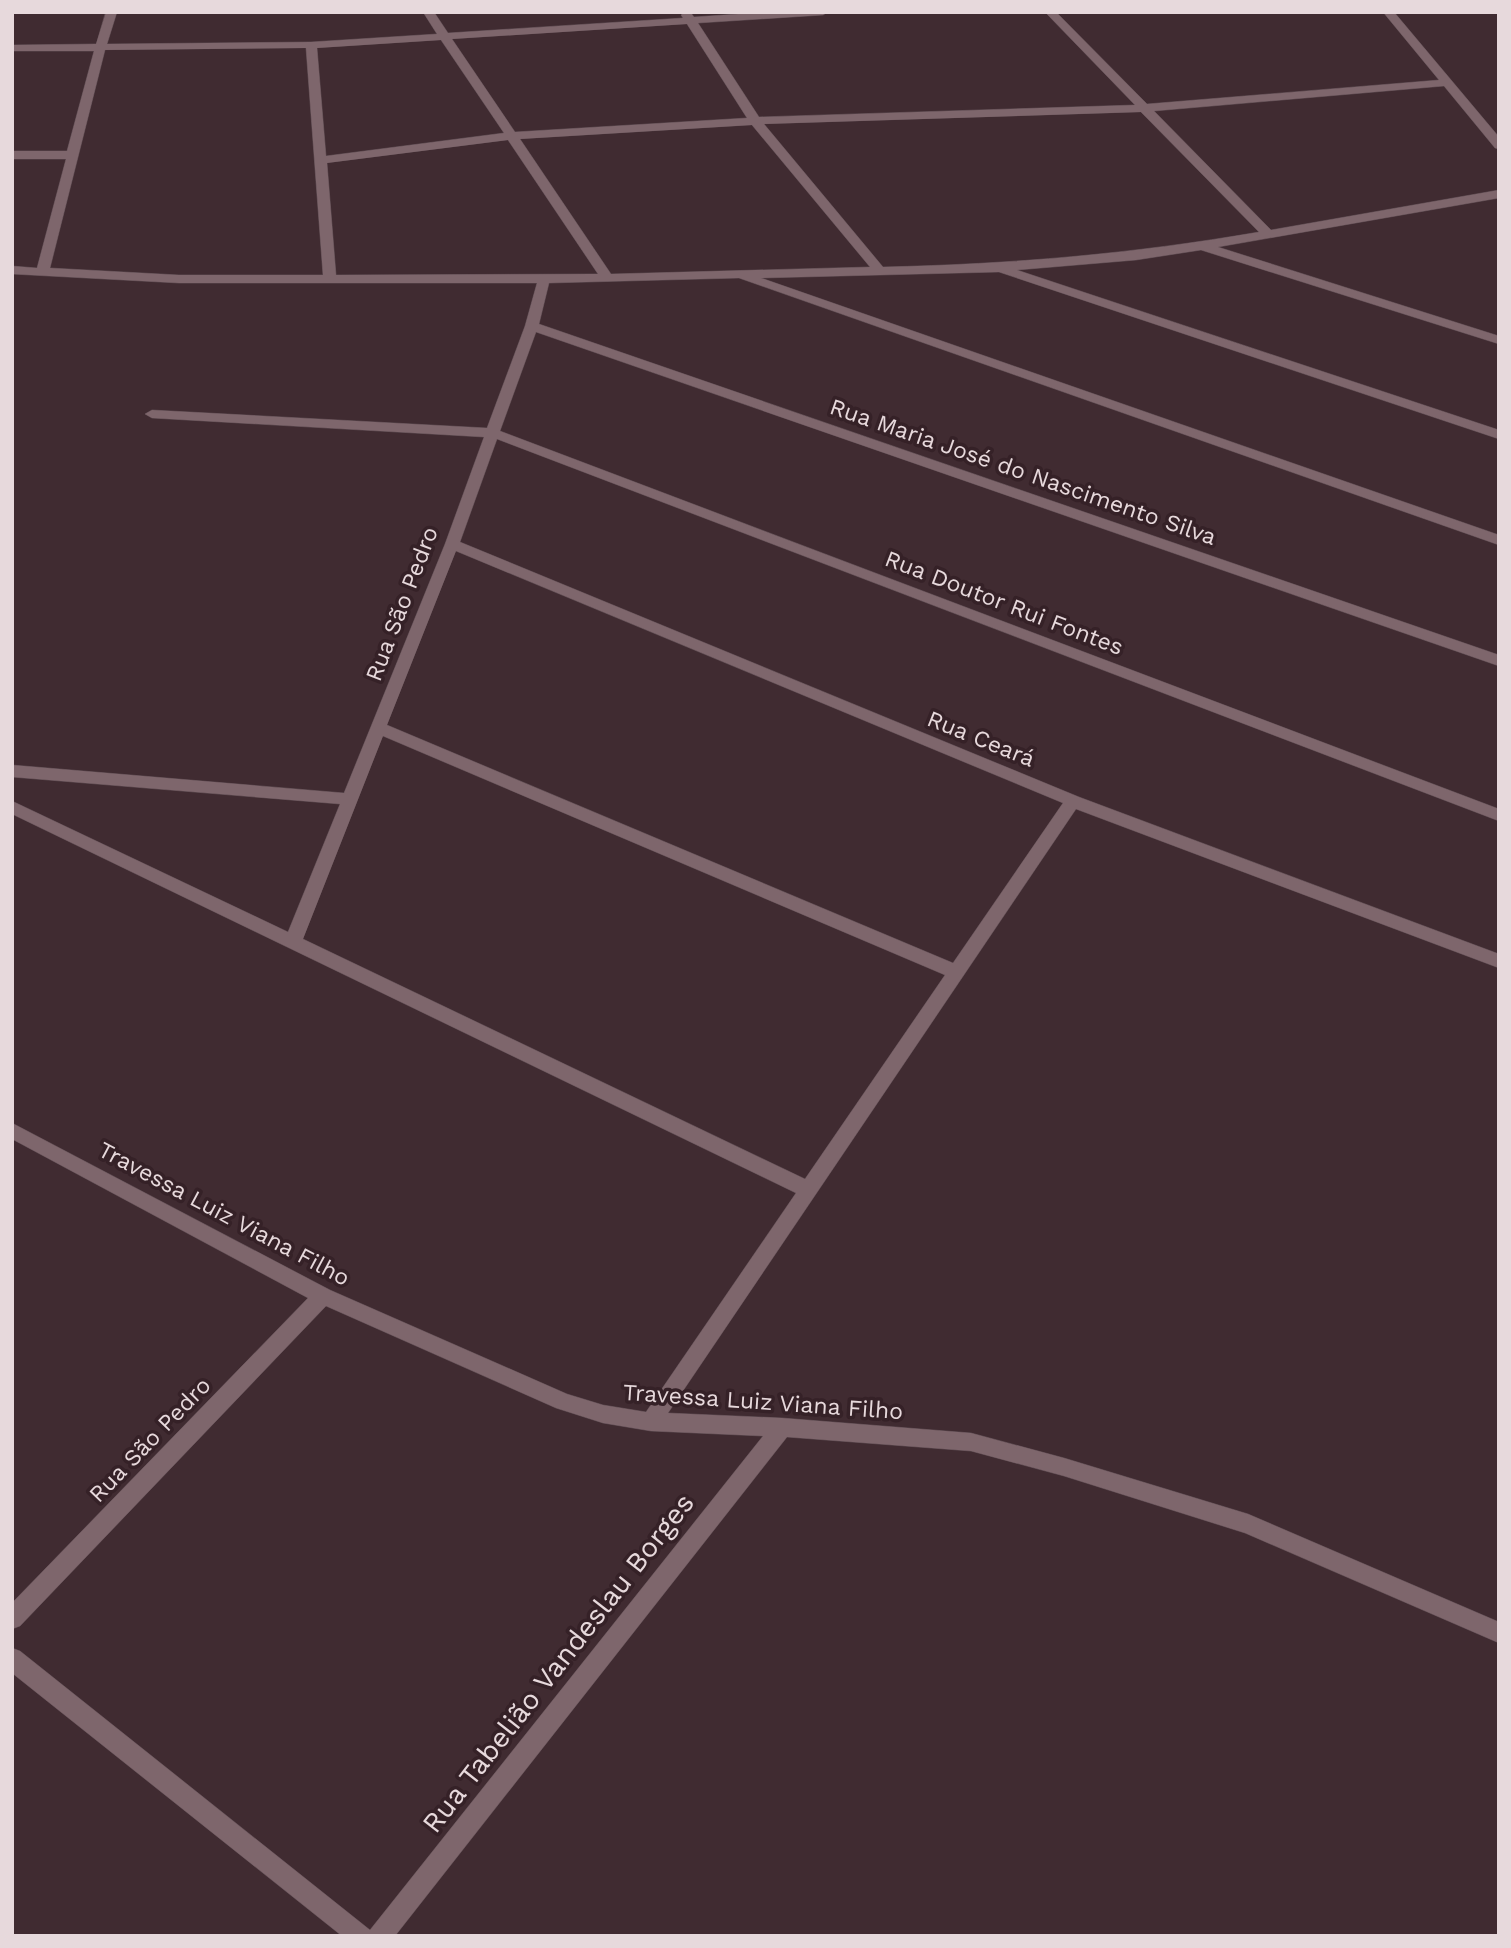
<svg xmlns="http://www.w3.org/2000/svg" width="1511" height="1948" viewBox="0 0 1511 1948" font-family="'Work Sans',sans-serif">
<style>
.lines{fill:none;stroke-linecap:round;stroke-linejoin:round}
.minor-casing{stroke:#5c4a50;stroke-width:1}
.minor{fill:#7e666c;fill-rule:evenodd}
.labels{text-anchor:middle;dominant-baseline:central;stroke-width:7;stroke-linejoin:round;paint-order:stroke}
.street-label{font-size:23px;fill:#e7d9dc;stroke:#352127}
.near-street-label{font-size:28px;fill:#e7d9dc;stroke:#352127}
</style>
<rect width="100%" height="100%" fill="#402b31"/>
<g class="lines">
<defs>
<path id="minor" d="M106,12H117L107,44L311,42L437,34L423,12H434L448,33L683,18L681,15L685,12L691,13L694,17L768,12H828L823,15L698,23L759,117L1135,105L1045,12H1056L1147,104L1439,80L1383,12H1394L1499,137V149L1495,148L1444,86L1154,111L1271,230L1499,190V198L1218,247L1499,336V344L1201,250L1136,260L1017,270L1499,430V439L999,272L761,278L1499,535V545L739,278L549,283L539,324L1499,655V666L536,332L500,431L1499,809V821L497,439L460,542L1079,797L1499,954V968L1076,809L668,1413L782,1418L971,1433L1064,1458L1248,1514L1499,1622V1643L1245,1533L1064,1476L971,1451L787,1437L395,1936H342L12,1673V1648L20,1651L370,1930L763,1436L651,1431L603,1423L556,1408L326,1306L20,1626L12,1629V1603L308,1298L12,1139V1123L330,1290L567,1394L603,1405L646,1412L796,1193L12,814V801L288,932L340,804L12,777V765L344,793L445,544L484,437L152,418L145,414L152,410L487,428L525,326L537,283H179L12,274V266L37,268L66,159H12V151H67L94,51H12V45L96,44ZM687,24L747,118L515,132L452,39ZM441,40L504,133L326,156L317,48ZM306,48L323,275H179L50,268L105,50ZM1141,112L1259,232C1131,254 1013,264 883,267L764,124ZM752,125L870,267L611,274L520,139ZM508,140L598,274L336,275L327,163ZM456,551L1063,803L953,963L387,725ZM383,736L945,975L805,1179L303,939Z"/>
</defs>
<!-- minor casing -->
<use href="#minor" class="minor-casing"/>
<!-- minor -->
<use href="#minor" class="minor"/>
</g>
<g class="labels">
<!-- street labels -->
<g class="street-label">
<text transform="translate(1023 472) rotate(19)">Rua Maria José do Nascimento Silva</text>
<text transform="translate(1004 603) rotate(21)">Rua Doutor Rui Fontes</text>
<text transform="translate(402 604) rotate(-69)">Rua São Pedro</text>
<text transform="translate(981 739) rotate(22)">Rua Ceará</text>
<text transform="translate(224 1214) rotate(28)">Travessa Luiz Viana Filho</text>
<text transform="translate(763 1402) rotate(4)">Travessa Luiz Viana Filho</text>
<text transform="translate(150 1440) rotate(-46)">Rua São Pedro</text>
</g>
<!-- near-street labels -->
<g class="near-street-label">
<text transform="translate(558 1663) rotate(-52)">Rua Tabelião Vandeslau Borges</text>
</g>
</g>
<!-- border -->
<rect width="1511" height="1948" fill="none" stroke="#e7d9dc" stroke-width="28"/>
</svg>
